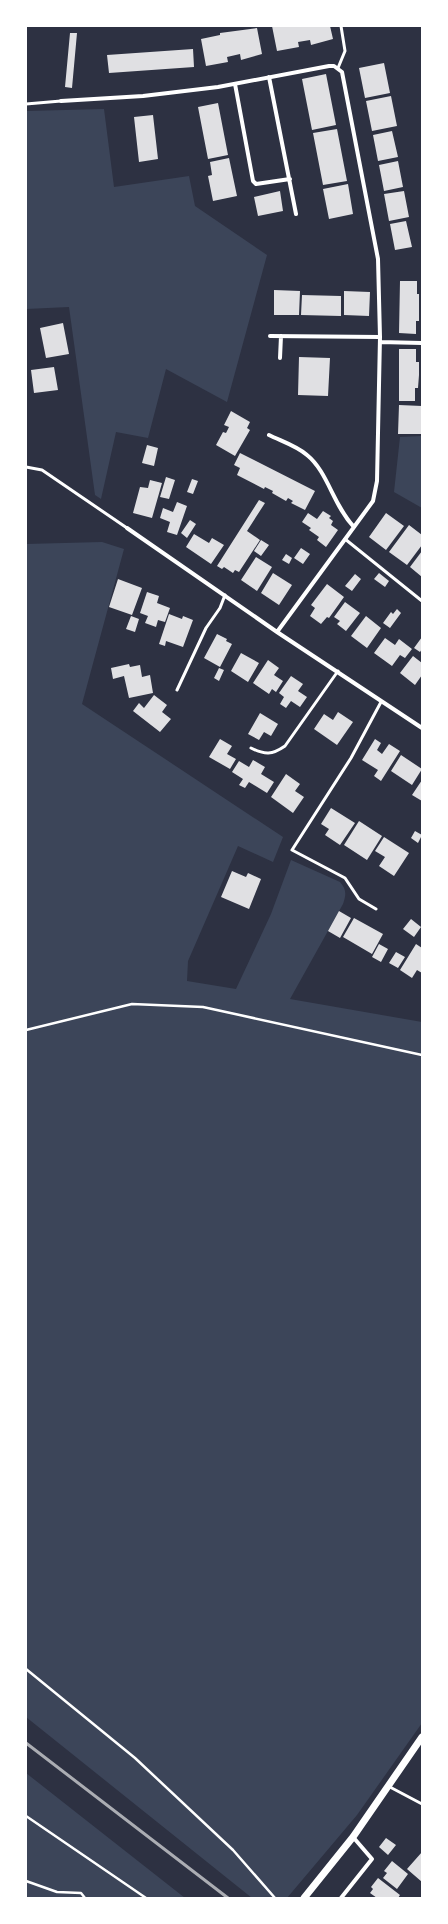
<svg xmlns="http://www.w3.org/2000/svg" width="448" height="1924" viewBox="0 0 448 1924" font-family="'PT Sans Narrow',sans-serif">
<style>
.green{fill:#3c4559}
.building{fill:#e0e0e3}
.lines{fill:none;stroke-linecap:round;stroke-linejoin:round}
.path{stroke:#fff;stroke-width:2.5}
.service{stroke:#fff;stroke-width:3}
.minor{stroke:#fff;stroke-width:4}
.tertiary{stroke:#fff;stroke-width:7}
.rail{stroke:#abadb3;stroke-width:3}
</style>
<rect width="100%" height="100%" fill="#2d3142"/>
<!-- green -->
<path class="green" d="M104,109L114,187L189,176L195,206L267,255L227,402L166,369L148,438L116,432L101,499L95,495L69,307L26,309V111Z
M422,436V508L394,492L400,437Z
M102,542L124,549L82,704L283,837L273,862L238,846L188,961L187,981L236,989L271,914L291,860L340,882C347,890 346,895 343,904L290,999L422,1022V1723L357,1815L287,1898H252L26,1717V544Z
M26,1773L185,1898H26Z"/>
<!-- building -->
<path class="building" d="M272,26H330L333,39L311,45L310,40L298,42L299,47L277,51Z
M257,28L262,54L241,60L240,54L227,57L228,62L206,66L201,39L220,35V33Z
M70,33H77L72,88L65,87Z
M193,49L194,67L109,73L107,55Z
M384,63L390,93L365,98L359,68Z
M326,74L336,125L312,130L302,79Z
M391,96L397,126L372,131L366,101Z
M218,103L228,155L208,159L198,107Z
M153,115L158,159L139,162L134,117Z
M337,129L347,181L323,185L313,133Z
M392,131L398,157L378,161L373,135Z
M229,158L237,196L213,201L208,176L212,175L210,162Z
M398,161L403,187L384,191L379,165Z
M348,184L353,214L329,219L323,189Z
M280,191L283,211L258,216L254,197Z
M404,191L409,217L389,221L384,194Z
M406,221L412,247L395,250L390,224Z
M400,281H417V294H419V321H416V334L399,333Z
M274,290L300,291L299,315H274Z
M344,291L370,292L369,316L344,315Z
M302,295L341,296V316L301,315Z
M63,323L69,354L46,358L40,328Z
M399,349H416V362H419V375L418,388H415V401H399Z
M299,357L330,358L328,396L298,395Z
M54,367L58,390L34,393L31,370Z
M399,405L422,406V434H398Z
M231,411L250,422L247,428L250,430L235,456L216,445L223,432L226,433L229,427L224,425Z
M147,445L158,448L154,466L142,463Z
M240,453L315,491L305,510L291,503L293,501L288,498L286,501L272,493L273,491L265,487L264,489L237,475L240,468L234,465Z
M166,477L175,480L169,499L160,497Z
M192,479L198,481L193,494L187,492Z
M150,480L162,483L152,518L133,513L140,487L148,488Z
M259,500L265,503L247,531L260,540L239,572L235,570L233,573L224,567L222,569L217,566Z
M177,502L187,506L177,535L167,532L170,522L160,518L163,508L173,512Z
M323,511L331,516L329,518L333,521L331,525L338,530L326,547L317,540L319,537L309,530L311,528L302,522L308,513L317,519Z
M386,513L404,526L386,550L369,537Z
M190,520L196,524L187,538L181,533Z
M409,525L422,535V545L407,565L389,552Z
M194,534L209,543L212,538L224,545L211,564L186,547Z
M261,540L269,545L261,556L254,551Z
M301,548L310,554L303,564L294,558Z
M422,551V577L410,567Z
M286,554L292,558L289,564L282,560Z
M256,557L272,567L257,591L241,580Z
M273,573L292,585L279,605L261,593Z
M379,573L389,581L385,587L374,579Z
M355,574L361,579L352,591L345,586Z
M118,579L142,588L132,615L109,607Z
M327,584L344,597L329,618L327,617L321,624L310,616L315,608L311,605Z
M147,592L159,596L157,603L170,608L165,622L158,620L156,627L145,623L148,616L140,613Z
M345,602L360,613L346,631L337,624L340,621L334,617Z
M397,609L401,613L390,628L383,623L391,612L393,614Z
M169,614L182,619L183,616L193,620L183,647L166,641L165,646L159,644Z
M131,616L139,619L135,632L126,629Z
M366,616L381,628L367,648L351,636Z
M217,634L227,639L226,641L232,644L220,667L204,658Z
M422,637V649L420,652L414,648Z
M385,638L395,645L399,639L412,649L405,658L400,655L392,666L374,653Z
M241,653L259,663L248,682L231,671Z
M413,656L422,663V675L415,685L400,673Z
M268,660L279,668L274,675L283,681L276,692L272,689L269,694L253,683Z
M129,664L130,667L140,665L142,677L150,675L153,693L129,698L124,676L113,679L111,668Z
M219,668L224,670L219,681L214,678Z
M291,676L303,684L298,691L307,697L300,707L291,701L286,708L280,704L284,697L279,693Z
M154,695L167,705L162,712L171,719L160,732L133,711L139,703L144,708Z
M338,712L353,722L337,745L314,729L324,714L333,720Z
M260,713L278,724L271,736L264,732L259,740L248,734Z
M220,739L232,746L227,754L236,759L230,769L209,757Z
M375,739L381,743L377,750L382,754L389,744L400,751L381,781L374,776L378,770L362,760Z
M401,755L422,769L412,785L391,771Z
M253,760L265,767L261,774L274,782L267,793L249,782L245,788L239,785L243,779L232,772L239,761L249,767Z
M286,774L300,784L295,791L304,797L293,813L271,797Z
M422,780V801L412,795Z
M331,808L355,823L340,845L325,835L329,829L321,824Z
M359,821L382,836L367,860L344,845Z
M415,831L422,835L418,843L411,838Z
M384,837L409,853L394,876L379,866L385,857L375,851Z
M232,871L246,877L248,873L261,879L249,909L221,897Z
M339,911L351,918L340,938L328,931Z
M354,918L383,934L372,954L343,937Z
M411,919L421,927L414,937L403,929Z
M379,944L388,949L381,962L372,957Z
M416,944L422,948V973L417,970L412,978L400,970Z
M396,952L405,957L398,968L389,963Z
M386,1838L396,1845L388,1855L379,1847Z
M422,1852V1882L407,1869Z
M392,1861L408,1874L397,1889L383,1878L387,1873L384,1871Z
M378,1878L400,1895L398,1898H377L370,1893L373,1889L371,1887Z"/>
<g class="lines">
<!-- path -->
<path class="path" d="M26,1030L132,1004L203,1007L422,1055
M26,1669L135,1758L233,1850L275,1898
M26,1816L146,1898
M26,1881L57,1892L81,1893L85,1898"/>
<!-- service -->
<path class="service" d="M338,68L345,51L341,26
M26,104L61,101
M26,467L42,470L127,528
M345,539L422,601
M177,690L206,628L220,608L225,595
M251,748C265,755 272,755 285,746L338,671
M376,909L359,899L345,878L292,850L351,758L381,702
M388,1786L422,1804"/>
<!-- minor -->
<path class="minor" d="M269,77L296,214
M235,84L253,181L256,184L290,179
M61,101L143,96L218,87L329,66H334L342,72L378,259L380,337L377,481L373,501L354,527
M270,336L380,337
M380,342L422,343
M280,358L281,336
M269,435C281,441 297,446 307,455C328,472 333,505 354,527L277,632
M127,528L277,632L422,728
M341,1898L372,1859L353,1837"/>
<!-- tertiary -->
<path class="tertiary" d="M304,1898L353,1837L422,1737"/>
<!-- rail -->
<path class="rail" d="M26,1743L228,1898"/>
</g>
<!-- border -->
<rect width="448" height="1924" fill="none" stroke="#ffffff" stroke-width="54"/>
</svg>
